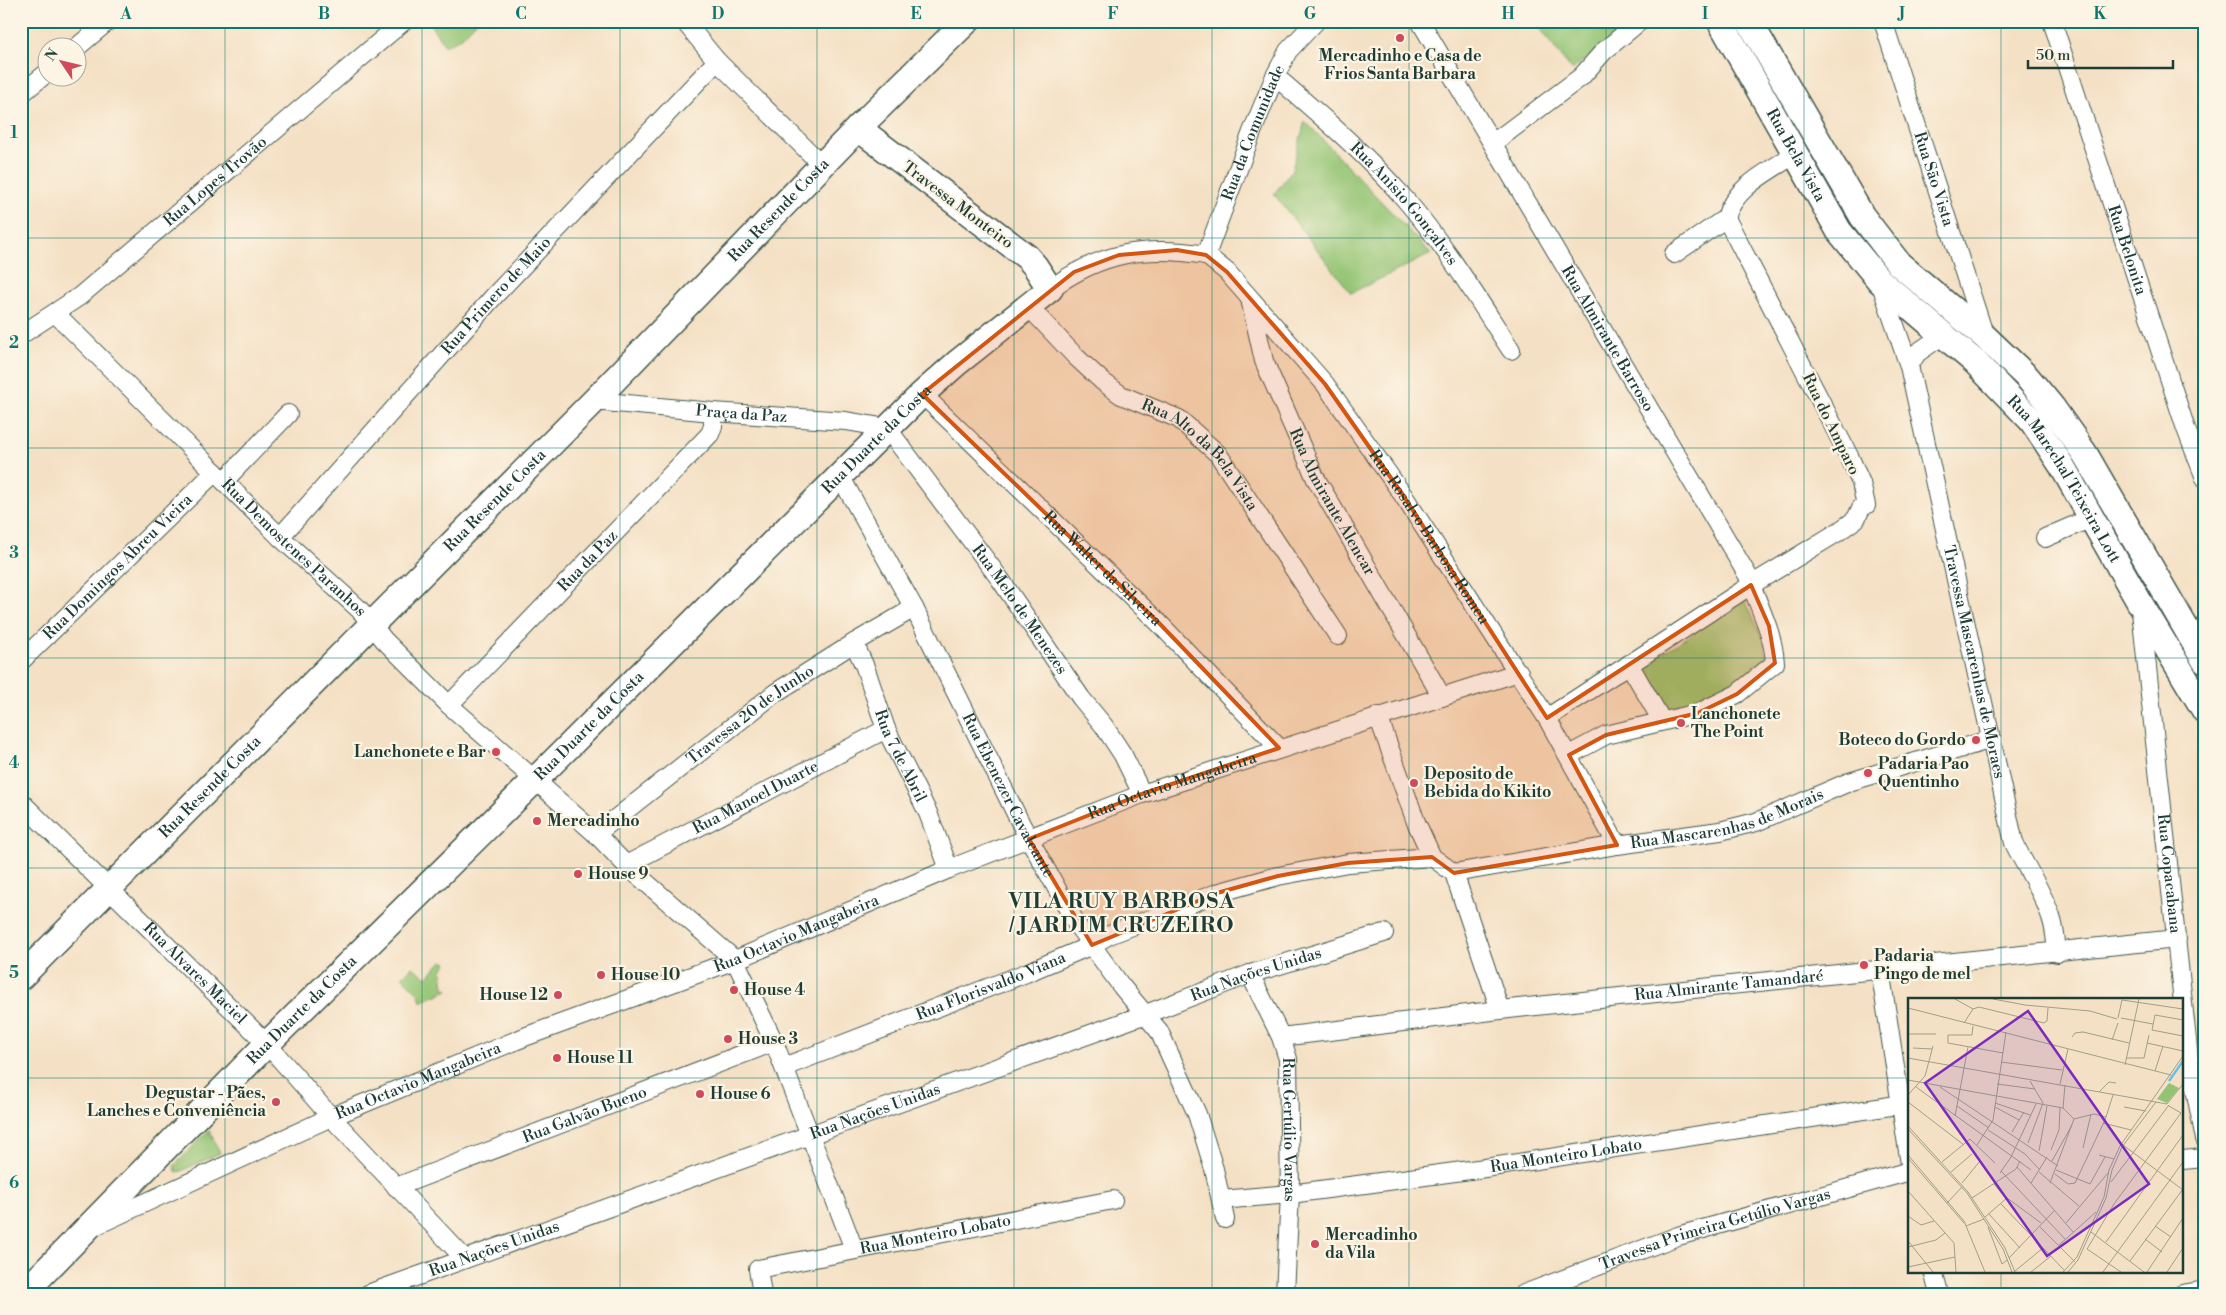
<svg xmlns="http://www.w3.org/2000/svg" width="2226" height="1315" viewBox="0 0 2226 1315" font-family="'Libre Bodoni',serif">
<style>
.green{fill:#94c473;stroke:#5a8054}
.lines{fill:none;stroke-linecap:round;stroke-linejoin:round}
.street-casing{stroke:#3f554a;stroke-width:20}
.secondary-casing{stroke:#3f554a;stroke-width:28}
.street{stroke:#fff;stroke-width:18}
.secondary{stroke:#fff;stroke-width:25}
.marked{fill:#d45610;fill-opacity:0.2;stroke:#d45610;stroke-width:4;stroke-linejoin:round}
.grid{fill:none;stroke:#0f766e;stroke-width:1;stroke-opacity:0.55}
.poi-dot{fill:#d1495b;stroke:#fcf5e5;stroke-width:2}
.labels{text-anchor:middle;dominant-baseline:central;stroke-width:4.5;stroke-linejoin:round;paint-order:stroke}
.poi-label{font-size:16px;font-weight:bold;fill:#1f3d34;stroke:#fcf5e5;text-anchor:start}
.street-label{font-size:16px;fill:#1f3d34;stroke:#fcf5e5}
.district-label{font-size:21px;font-weight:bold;letter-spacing:1px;fill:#1f3d34;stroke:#fcf5e5}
.inset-river{fill:none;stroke:#68c0e6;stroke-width:2.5}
.inset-road{fill:none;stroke:#9f9f8a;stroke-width:1}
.view{fill:#7b2cbf;fill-opacity:0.15;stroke:#7b2cbf;stroke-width:2.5}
.inset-edge{fill:none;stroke:#1f3d34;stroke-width:2.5}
.neatline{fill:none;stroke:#0f766e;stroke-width:2}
.grid-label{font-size:16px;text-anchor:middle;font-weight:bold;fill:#0f766e}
</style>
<rect width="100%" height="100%" fill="#fcf5e5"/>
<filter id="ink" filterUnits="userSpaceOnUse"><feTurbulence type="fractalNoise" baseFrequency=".02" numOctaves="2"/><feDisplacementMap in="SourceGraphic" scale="10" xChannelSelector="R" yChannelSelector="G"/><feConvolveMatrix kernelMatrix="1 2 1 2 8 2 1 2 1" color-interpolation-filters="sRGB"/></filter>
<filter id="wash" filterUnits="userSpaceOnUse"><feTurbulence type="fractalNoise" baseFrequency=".0096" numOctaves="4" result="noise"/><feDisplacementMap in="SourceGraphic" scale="20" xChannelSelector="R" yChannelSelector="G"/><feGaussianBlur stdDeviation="1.12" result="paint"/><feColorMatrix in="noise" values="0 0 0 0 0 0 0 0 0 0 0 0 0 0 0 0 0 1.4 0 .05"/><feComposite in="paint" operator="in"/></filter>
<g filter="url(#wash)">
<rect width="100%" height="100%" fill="#f4e0c4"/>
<!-- green -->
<path class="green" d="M428,21H477L462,37L445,46Z
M1533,21H1602L1614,36L1572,70Z
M1305,121L1431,254L1351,293L1274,194L1292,170Z
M1745,600L1765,643L1766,658L1757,672L1699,707L1672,712L1644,665Z
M442,961L447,963L442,970L444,987L448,990L421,1002L419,994L402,977L412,967L427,977Z
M209,1130L220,1153L177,1173L174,1166Z"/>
</g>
<g filter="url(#ink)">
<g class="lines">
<defs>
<g id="street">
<path d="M684,21L717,61L822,165"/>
<path id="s1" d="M1420,21L1748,576C1758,606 1773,631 1775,663L1737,694L1698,713L1606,735L1569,755"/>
<path id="s2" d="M1883,21L1985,337"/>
<path id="s3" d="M2052,21L2186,429L2205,478"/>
<path d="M76,48L108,21"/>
<path id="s4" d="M1275,76C1320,115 1365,153 1404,198C1445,245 1477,298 1511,350"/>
<path d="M21,94L48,72"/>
<path d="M1493,141L1501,137L1581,77L1604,51L1640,21"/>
<path d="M1674,254L1726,218C1734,187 1770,171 1795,154"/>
<path id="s5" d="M1206,255L1227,272L1325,384L1403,495L1547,718L1617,845"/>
<path id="s6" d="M1206,255L1252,132L1275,76L1288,51L1316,21"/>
<path id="s7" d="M1880,282L1909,366L2014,843C2026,868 2043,892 2051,917C2055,928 2056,941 2057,953"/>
<path d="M1050,289C1101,252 1145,245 1206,255"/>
<path id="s8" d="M1250,299L1264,361L1315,477L1442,697"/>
<path id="s9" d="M1028,306L1076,357L1102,381L1121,395L1179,419L1218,454L1338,636"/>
<path id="s10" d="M55,313L280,537L360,610L384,640L449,705L535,780L596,834L626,865L735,960L774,1042L854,1249"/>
<path id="s11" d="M21,335L80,296L404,21"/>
<path d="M1909,366L1917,353L1943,335"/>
<path id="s12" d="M922,394L1159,623L1279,748"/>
<path id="s13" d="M594,401L713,412L846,421L887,428L1000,579L1081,698L1104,726L1123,755L1142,794"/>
<path id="s14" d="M840,476L914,608L1021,824L1077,925L1122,987L1159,1031L1197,1114L1214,1169L1225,1219"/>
<path d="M224,481L288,414"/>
<path id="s15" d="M280,537L496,294L717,61"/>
<path d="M2045,538L2091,518"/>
<path id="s16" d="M2141,611L2189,1059L2205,1139"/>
<path id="s17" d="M854,643L865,667L886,729L928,813L949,869"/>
<path id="s18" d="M21,661L215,472"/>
<path d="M1629,664L1662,721"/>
<path id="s19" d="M449,705L710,434L713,426V412"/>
<path d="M1378,716L1416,822L1432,857L1454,873L1500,1010"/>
<path d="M1547,718L1751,585L1838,532L1856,519L1861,508L1866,505L1861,483L1850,458L1726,218"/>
<path id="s20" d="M21,802L267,1044L331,1117L465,1259"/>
<path id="s21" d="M596,834L775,693L854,643L914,608"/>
<path id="s22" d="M626,865L886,729"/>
<path id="s23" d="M1454,873L1617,845L1720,831L1756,822L1849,782L1992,739"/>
<path d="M1880,969L1910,1164"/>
<path id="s24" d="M1250,974L1281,1037L1288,1059L1290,1194L1285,1294"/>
<path id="s25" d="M1281,1037L1500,1010L1721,986L2177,939"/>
<path id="s26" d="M784,1067L1026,973L1092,945L1109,935L1217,893L1278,876L1348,863L1432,857"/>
<path d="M2182,1160L2205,1158"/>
<path id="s27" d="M396,1187L774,1042"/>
<path id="s28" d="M1221,1200L1290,1194L1485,1168L1910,1103"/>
<path id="s29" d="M97,1225L331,1117L527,1036L735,960L949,869L1142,794L1519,672"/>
<path d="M1933,1271L1939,1294"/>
<path id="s30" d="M368,1294L1146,1014L1250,974L1384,933"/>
<path id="s31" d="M762,1294L758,1269L1113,1200"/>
<path id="s32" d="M1524,1294L1678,1236L1910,1171"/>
<path d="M2182,1294L2205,1290"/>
</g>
<g id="secondary">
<path id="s33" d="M1720,21L1839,231L1880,281L1975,362L2032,421L2062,466L2141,605L2205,711"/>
<path d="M1749,21L1862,216L1899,264L1985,337L2027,377L2052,407L2085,454L2205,661"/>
<path id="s34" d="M21,977L594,401L858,128L967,21"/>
<path id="s35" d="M23,1294L267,1044L535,780L922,394L957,363L1050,289L1035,266L1027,257L858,128"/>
</g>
</defs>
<!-- street casing -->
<use href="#street" class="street-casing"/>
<!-- secondary casing -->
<use href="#secondary" class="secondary-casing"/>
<!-- street -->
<use href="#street" class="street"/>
<!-- secondary -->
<use href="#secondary" class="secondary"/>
</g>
</g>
<!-- marked area -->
<path class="marked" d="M1177,250L1206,255L1227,272L1325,384L1403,495L1547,718L1751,585L1769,626L1775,663L1737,694L1698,713L1606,735L1569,755L1617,845L1454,873L1432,857L1348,863L1278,876L1217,893L1092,945L1029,839L1142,794L1279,748L1159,623L922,394L1074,272L1119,255Z"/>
<!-- grid -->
<path class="grid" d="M225,21V1294M422,21V1294M620,21V1294M817,21V1294M1014,21V1294M1212,21V1294M1409,21V1294M1606,21V1294M1804,21V1294M2001,21V999M21,238H2205M21,448H2205M21,658H2205M21,868H2205M21,1078H1910M2182,1078H2205M2001,1271V1294"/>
<!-- markers -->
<g class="poi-dot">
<circle cx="1400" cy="38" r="5"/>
<circle cx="1681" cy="723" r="5"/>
<circle cx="1976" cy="740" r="5"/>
<circle cx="496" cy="752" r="5"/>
<circle cx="1868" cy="773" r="5"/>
<circle cx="1414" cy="783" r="5"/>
<circle cx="537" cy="821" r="5"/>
<circle cx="578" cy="874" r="5"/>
<circle cx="1864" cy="965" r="5"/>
<circle cx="601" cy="975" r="5"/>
<circle cx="734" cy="990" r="5"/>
<circle cx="558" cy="995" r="5"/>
<circle cx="728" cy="1039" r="5"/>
<circle cx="557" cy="1058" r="5"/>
<circle cx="700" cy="1094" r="5"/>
<circle cx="276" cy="1102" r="5"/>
<circle cx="1315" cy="1244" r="5"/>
</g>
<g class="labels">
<!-- poi labels -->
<g class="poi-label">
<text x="1400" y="56" text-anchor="middle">Mercadinho e Casa de<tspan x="1400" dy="18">Frios Santa Barbara</tspan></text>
<text x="1691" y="714">Lanchonete<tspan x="1691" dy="18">The Point</tspan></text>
<text x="1966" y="740" text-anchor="end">Boteco do Gordo</text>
<text x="486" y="752" text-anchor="end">Lanchonete e Bar</text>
<text x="1878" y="764">Padaria Pao<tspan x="1878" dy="18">Quentinho</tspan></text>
<text x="1424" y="774">Deposito de<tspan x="1424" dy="18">Bebida do Kikito</tspan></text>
<text x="547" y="821">Mercadinho</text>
<text x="588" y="874">House 9</text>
<text x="1874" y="956">Padaria<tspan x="1874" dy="18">Pingo de mel</tspan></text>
<text x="611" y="975">House 10</text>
<text x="744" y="990">House 4</text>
<text x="548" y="995" text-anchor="end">House 12</text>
<text x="738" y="1039">House 3</text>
<text x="567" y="1058">House 11</text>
<text x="266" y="1093" text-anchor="end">Degustar - Pães,<tspan x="266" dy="18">Lanches e Conveniência</tspan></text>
<text x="710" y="1094">House 6</text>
<text x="1325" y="1235">Mercadinho<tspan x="1325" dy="18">da Vila</tspan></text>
</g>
<!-- street labels -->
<g class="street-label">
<text stroke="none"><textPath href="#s6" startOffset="131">Rua da Comunidade</textPath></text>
<text stroke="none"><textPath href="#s33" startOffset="154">Rua Bela Vista</textPath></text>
<text stroke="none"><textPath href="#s2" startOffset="166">Rua São Vista</textPath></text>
<text stroke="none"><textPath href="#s11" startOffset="248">Rua Lopes Trovão</textPath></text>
<text transform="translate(958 205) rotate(37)">Travessa Monteiro</text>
<text stroke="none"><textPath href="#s4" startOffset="182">Rua Anisio Gonçalves</textPath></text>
<text stroke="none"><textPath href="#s34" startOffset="1078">Rua Resende Costa</textPath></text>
<text stroke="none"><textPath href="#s3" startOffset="241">Rua Belonita</textPath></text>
<text stroke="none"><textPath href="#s15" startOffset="324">Rua Primero de Maio</textPath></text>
<text stroke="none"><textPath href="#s1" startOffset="369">Rua Almirante Barroso</textPath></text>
<text stroke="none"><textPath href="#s13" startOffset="148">Praça da Paz</textPath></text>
<text transform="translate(1831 424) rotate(64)">Rua do Amparo</text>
<text stroke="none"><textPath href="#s35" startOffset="1208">Rua Duarte da Costa</textPath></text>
<text stroke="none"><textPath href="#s9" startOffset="231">Rua Alto da Bela Vista</textPath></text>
<text stroke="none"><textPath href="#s33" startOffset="579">Rua Marechal Teixeira Lott</textPath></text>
<text stroke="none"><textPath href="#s34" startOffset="672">Rua Resende Costa</textPath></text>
<text stroke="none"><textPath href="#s8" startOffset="220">Rua Almirante Alencar</textPath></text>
<text stroke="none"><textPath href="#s5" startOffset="361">Rua Rosalvo Barbosa Romeu</textPath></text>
<text stroke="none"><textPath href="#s10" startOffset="335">Rua Demostenes Paranhos</textPath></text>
<text stroke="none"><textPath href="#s19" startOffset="200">Rua da Paz</textPath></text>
<text stroke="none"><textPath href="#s18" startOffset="135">Rua Domingos Abreu Vieira</textPath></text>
<text stroke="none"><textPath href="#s12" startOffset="251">Rua Walter da Silveira</textPath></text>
<text stroke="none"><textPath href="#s13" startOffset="519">Rua Melo de Menezes</textPath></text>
<text stroke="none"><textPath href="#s7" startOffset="392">Travessa Mascarenhas de Moraes</textPath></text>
<text stroke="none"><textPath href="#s21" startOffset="195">Travessa 20 de Junho</textPath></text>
<text stroke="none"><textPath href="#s35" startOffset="802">Rua Duarte da Costa</textPath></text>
<text stroke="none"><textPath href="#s17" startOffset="122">Rua 7 de Abril</textPath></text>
<text stroke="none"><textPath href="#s29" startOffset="1162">Rua Octavio Mangabeira</textPath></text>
<text stroke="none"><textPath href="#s34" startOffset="268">Rua Resende Costa</textPath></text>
<text stroke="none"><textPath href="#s14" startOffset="361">Rua Ebenezer Cavalcante</textPath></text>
<text stroke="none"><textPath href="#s22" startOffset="146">Rua Manoel Duarte</textPath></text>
<text stroke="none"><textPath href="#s23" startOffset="279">Rua Mascarenhas de Morais</textPath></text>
<text stroke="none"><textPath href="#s16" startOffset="264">Rua Copacabana</textPath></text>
<text stroke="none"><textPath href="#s29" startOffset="758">Rua Octavio Mangabeira</textPath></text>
<text stroke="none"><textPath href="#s20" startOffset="244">Rua Alvares Maciel</textPath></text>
<text stroke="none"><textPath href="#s30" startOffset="944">Rua Nações Unidas</textPath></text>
<text stroke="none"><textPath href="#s25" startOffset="451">Rua Almirante Tamandaré</textPath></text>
<text stroke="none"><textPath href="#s26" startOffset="222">Rua Florisvaldo Viana</textPath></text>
<text stroke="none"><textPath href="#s35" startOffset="398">Rua Duarte da Costa</textPath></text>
<text stroke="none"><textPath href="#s29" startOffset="352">Rua Octavio Mangabeira</textPath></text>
<text stroke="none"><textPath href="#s30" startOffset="539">Rua Nações Unidas</textPath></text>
<text stroke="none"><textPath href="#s27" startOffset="202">Rua Galvão Bueno</textPath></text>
<text stroke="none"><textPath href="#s24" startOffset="164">Rua Gertúlio Vargas</textPath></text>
<text stroke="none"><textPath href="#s28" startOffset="348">Rua Monteiro Lobato</textPath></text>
<text stroke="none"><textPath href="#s32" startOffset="202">Travessa Primeira Getúlio Vargas</textPath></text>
<text stroke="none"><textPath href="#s31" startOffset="206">Rua Monteiro Lobato</textPath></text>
<text stroke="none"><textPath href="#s30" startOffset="134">Rua Nações Unidas</textPath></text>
</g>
<!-- district labels -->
<g class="district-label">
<text x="1122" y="902">VILA RUY BARBOSA<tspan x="1122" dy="24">/ JARDIM CRUZEIRO</tspan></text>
</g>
</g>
<!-- overview -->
<g transform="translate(1908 998)">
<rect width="275" height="275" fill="#f4e0c4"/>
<path d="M261,85L271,90L259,105L249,101Z" fill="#94c473"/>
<path class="inset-river" d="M261,83L275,63"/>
<path class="inset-road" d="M47,1L65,11M85,1L117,7L182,13L209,21M214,2L275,11M0,10L263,77M65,11L71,9L136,25L139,23L140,10M210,20L214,2M213,20L245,26M275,22L247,17L244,32L275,38M56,25L65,11M65,28L64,37H40V45L95,55M0,36H28M164,39L167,35L175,34L221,45M204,42L210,25M239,45L275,53M5,50L24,51M0,60L259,106L275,86M219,60H236L241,37M93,64L154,72M217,67L231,1M247,73L255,48M0,82L155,110L157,87M89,86L127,91M152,86L160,51M8,89L123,172M32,89L150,168M191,94L201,84L208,85M0,97L17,78L25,48M0,104L56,147M87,105L122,117M49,108L81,130M87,109L111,122M216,109L238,113M155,110L166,121M47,118L60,49M166,121L186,116L198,119M195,125L223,132M0,128L60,194L97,250L107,274M0,131L59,195L95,251L104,274M80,132L117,156L131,171M104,134L116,114M120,145L135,105L122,83M69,147L85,122L98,34M215,147L275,192M175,150L183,116M143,152L151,132L152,110M131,153L139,108M0,157L56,223L77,274M191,157L206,161M0,160L56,225M144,163L164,127M34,164L62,141L87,165M109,169L165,234M148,172L182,186L197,159M93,173L157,241M43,174L64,156M131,174L171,208M92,175L103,159L128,106M147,176L160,186L167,185L197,122L205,97M203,184L261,107M54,185L72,163M123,185L139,159M142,185L166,121M86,186L95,197L133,225M0,193L46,245L48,274M64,200L108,171L112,163M39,205L54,189M93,206L157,273M81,216L112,250M0,218L13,227L26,223M77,219L99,200M158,225L200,175M58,228L76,221M131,228L167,264M247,228L263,239M80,229L94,266L99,262M183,234L236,274M237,241L254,254M0,243L25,274M198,244L275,137M150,248L188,214M0,249L28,242L37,235M179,251L206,206L273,115L261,108M179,251L213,274M101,260L147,212M222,263L275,191M0,269L47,259M107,273L135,250M123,274L143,258M155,274L169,259L196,199L201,172L212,148L275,58M160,274L170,262L198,200L204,172L214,149L248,104M195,274L275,164M239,274L275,220M259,274L275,250"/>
<path class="view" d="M120,13L241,186L139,258L17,85Z"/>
<rect width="275" height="275" class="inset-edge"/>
</g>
<!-- margin -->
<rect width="2226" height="1315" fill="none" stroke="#fcf5e5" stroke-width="55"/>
<!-- north arrow -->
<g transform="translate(62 62) rotate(305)"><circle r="24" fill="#fcf5e5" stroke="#a4ab9e"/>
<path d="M0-4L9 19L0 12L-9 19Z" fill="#d1495b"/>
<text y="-8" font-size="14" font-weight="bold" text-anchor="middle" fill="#1f3d34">N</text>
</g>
<!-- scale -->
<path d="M2028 60v8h145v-8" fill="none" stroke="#1f3d34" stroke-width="2.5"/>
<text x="2036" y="60" font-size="15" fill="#1f3d34" stroke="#fcf5e5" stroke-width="4" paint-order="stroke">50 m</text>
<rect x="28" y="28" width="2170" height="1260" class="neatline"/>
<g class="grid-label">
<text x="126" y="19">A</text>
<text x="324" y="19">B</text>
<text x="521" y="19">C</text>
<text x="718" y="19">D</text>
<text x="916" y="19">E</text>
<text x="1113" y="19">F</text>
<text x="1310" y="19">G</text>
<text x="1508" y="19">H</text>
<text x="1705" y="19">I</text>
<text x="1902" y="19">J</text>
<text x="2100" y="19">K</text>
<text x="14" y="138">1</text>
<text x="14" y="348">2</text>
<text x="14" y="558">3</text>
<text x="14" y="768">4</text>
<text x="14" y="978">5</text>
<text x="14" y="1188">6</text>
</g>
</svg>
